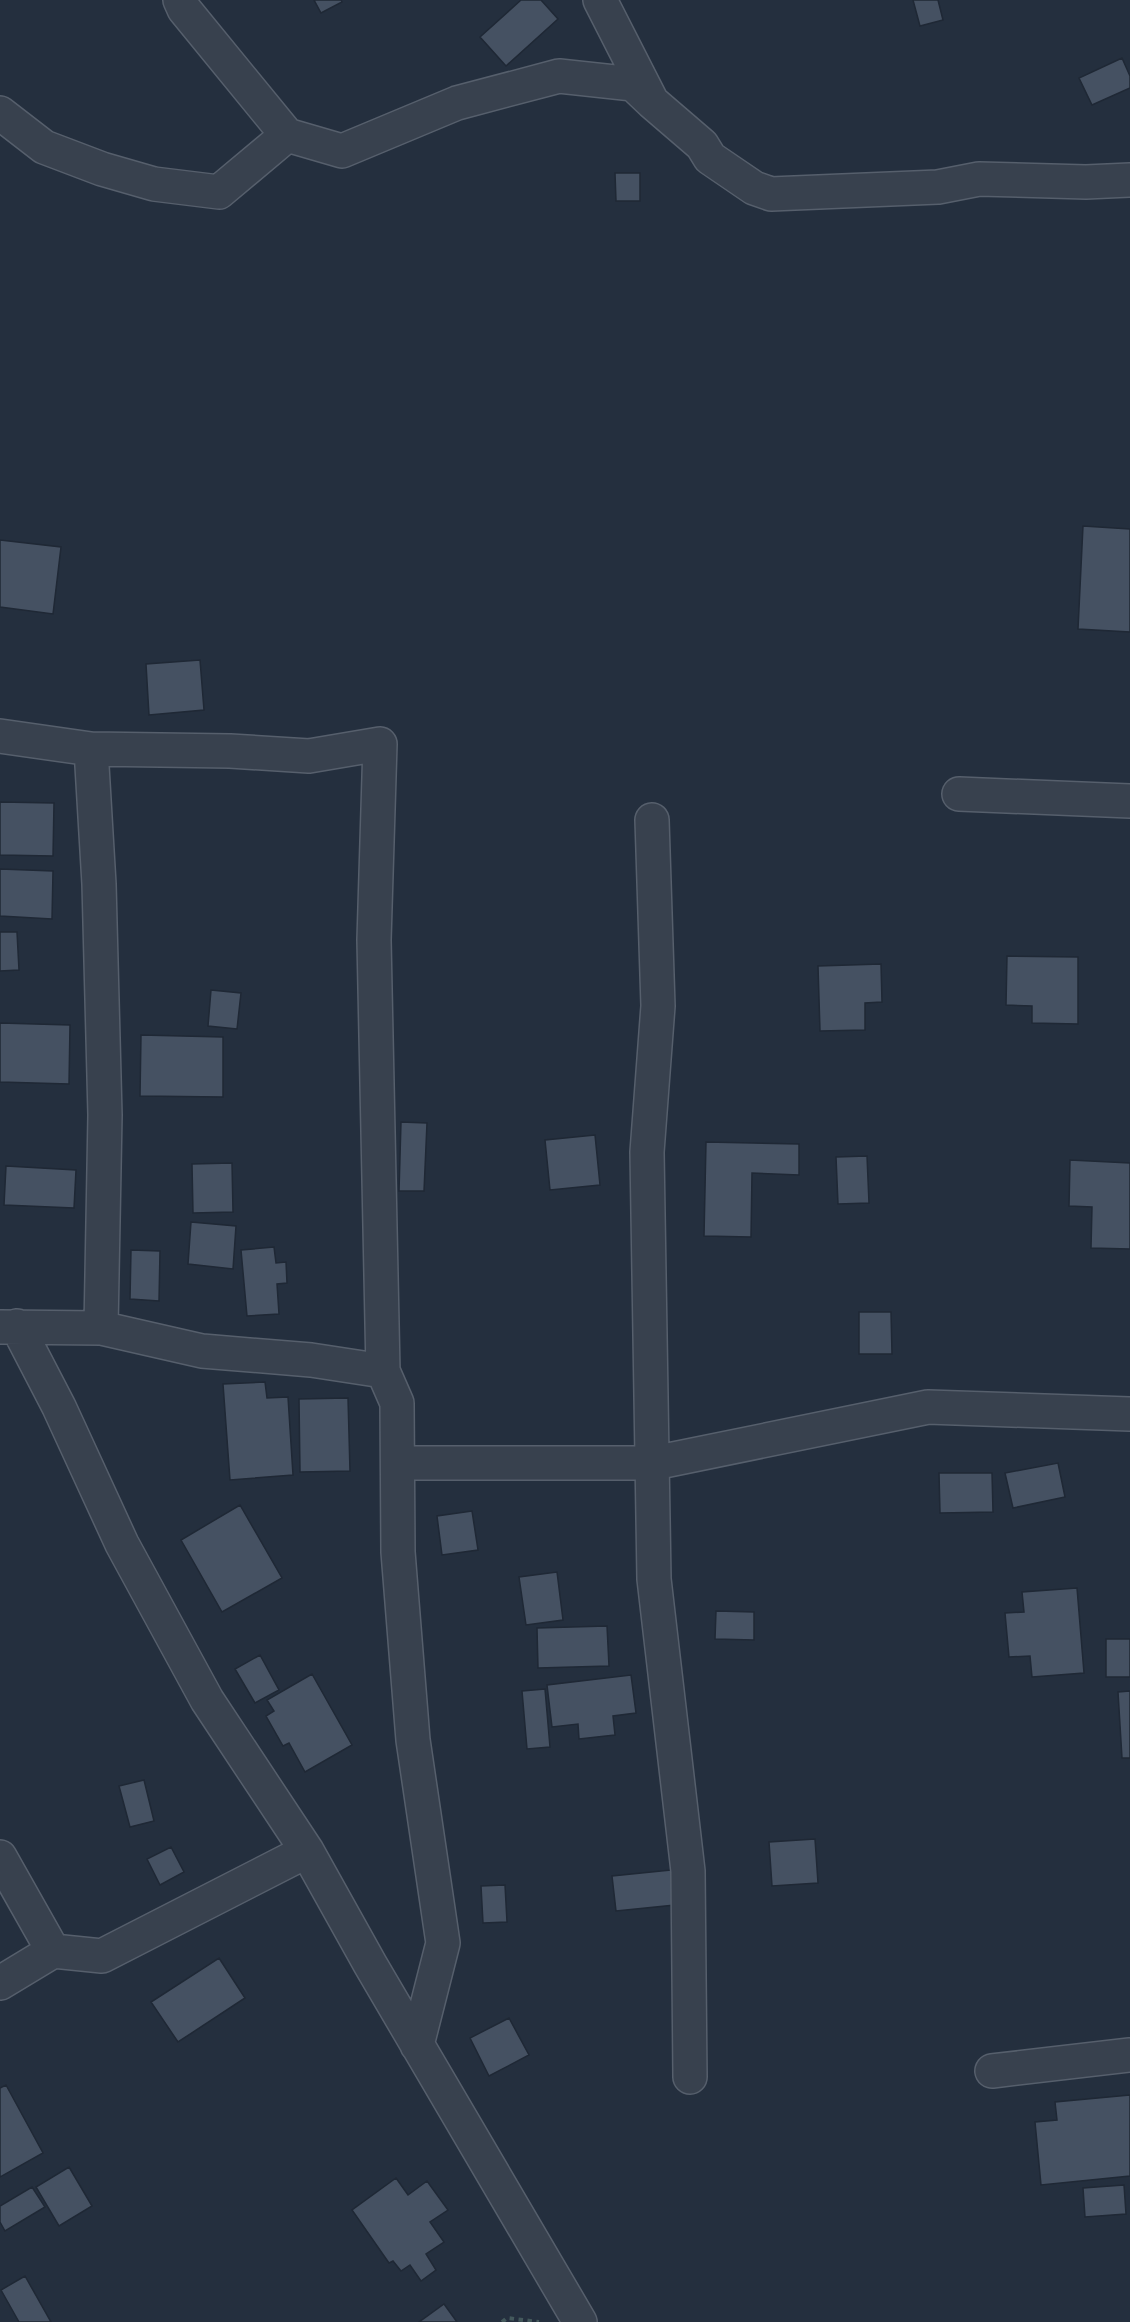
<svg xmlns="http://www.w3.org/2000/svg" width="1130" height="2322" viewBox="0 0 1130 2322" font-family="Arial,sans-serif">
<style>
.building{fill:#455162;stroke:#1f2835;stroke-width:1.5}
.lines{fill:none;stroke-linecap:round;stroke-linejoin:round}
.minor-casing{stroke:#565f6c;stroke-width:36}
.path{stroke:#44595c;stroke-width:4;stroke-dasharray:4.5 4.5;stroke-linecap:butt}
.minor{stroke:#38414e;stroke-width:33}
</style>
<rect width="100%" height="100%" fill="#242f3e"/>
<!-- building -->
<path class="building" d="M314,0H341L342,2L321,13Z
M521,0H541L558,19L506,66L480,37Z
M913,0H938L943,20L920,26Z
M1122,58L1130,76V88L1092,105L1079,78Z
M615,173H640V201H616Z
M1083,526L1130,529V632L1078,629Z
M0,540L61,547L53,614L0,607Z
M200,660L204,710L149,715L146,664Z
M0,802L54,803L53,856L0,855Z
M0,869L53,871L52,919L0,916Z
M0,932H17L19,970L0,971Z
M1007,956L1078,957V1024L1032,1023V1006L1006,1005Z
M881,964L882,1002L865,1003V1030L820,1031L818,966Z
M211,990L241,993L237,1029L208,1026Z
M0,1023L70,1025L69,1084L0,1082Z
M141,1035L223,1037V1097L140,1096Z
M401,1122L427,1123L424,1191H399Z
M595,1135L600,1185L550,1190L545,1140Z
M706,1142L799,1144V1175L752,1173L751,1237L704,1236Z
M867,1156L869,1203L838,1204L836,1157Z
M1070,1160L1130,1163V1249L1091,1248L1092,1207L1069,1206Z
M232,1163L233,1212L193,1213L192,1164Z
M6,1166L76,1170L74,1208L4,1205Z
M191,1222L236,1226L233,1269L188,1264Z
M274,1247L276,1263L286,1262L287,1283L277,1284L279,1314L247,1316L241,1250Z
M131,1250L160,1251L159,1301L130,1299Z
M859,1312H891L892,1354H859Z
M265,1382L267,1398L288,1397L293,1475L230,1480L223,1384Z
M348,1398L350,1471L300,1472L299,1399Z
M1058,1463L1065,1497L1013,1508L1005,1473Z
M939,1473H992L993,1512L940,1513Z
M240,1505L282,1578L222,1612L181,1540Z
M472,1511L478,1550L442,1555L437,1516Z
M557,1572L563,1620L526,1625L519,1577Z
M1077,1588L1084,1673L1032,1677L1030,1656L1009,1657L1005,1613L1024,1612L1022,1592Z
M716,1611L754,1612V1640L715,1639Z
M607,1626L609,1666L538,1668L537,1628Z
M1106,1639H1130V1677H1106Z
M260,1655L279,1690L255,1703L235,1669Z
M312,1674L352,1745L305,1772L289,1743L283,1746L266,1716L274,1711L267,1700Z
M631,1675L636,1713L613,1716L615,1735L579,1739L578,1724L552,1727L547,1685Z
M545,1689L550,1747L527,1749L522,1691Z
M1130,1691V1758H1122L1118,1692Z
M144,1780L154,1821L130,1827L119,1786Z
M815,1839L818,1883L772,1886L769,1842Z
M171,1847L184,1872L160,1885L147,1859Z
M671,1870L675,1905L616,1911L612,1876Z
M505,1885L507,1922L483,1923L481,1886Z
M219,1958L245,1998L178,2042L151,2002Z
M509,2018L529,2055L489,2076L470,2038Z
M6,2085L43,2153L0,2177V2088Z
M1130,2095V2176L1041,2185L1035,2122L1057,2120L1055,2102Z
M69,2167L92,2206L59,2226L36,2187Z
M396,2178L408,2195L427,2181L448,2210L430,2222L444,2242L426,2254L436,2270L421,2281L410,2265L401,2271L393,2261L389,2263L352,2210Z
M1124,2185L1126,2214L1085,2217L1083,2188Z
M32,2187L45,2207L5,2231L0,2222V2206Z
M25,2276L51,2322H19L1,2290Z
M444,2304L457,2322H419Z"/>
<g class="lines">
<defs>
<path id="minor" d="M180,0L184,9L287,135
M600,0L652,102L702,145L710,158L754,188L771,194L938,187L979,179L1086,182L1130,180
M0,113L44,147L102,169L154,184L219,192L287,135L342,151L457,103L559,76L633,84L652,102
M0,736L91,749
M959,794L1130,801
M652,820L658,1006L647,1152L654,1579L688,1871L690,2077
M17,1326L59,1407L122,1544L207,1700L307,1851L370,1964L580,2322
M0,1327L101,1328L202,1351L311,1360L383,1371L374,940L380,744L309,756L230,751L91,749L99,884L105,1115L101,1328
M383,1371L397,1403L398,1552L413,1740L443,1943L417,2045
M399,1463H654L928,1407L1130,1414
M0,1857L53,1951
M0,1983L53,1951L102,1956L307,1851
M992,2071L1130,2055"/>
</defs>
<!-- minor casing -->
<use href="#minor" class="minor-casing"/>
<!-- path -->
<path class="path" d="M502,2322L507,2318L539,2322"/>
<!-- minor -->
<use href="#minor" class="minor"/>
</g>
</svg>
